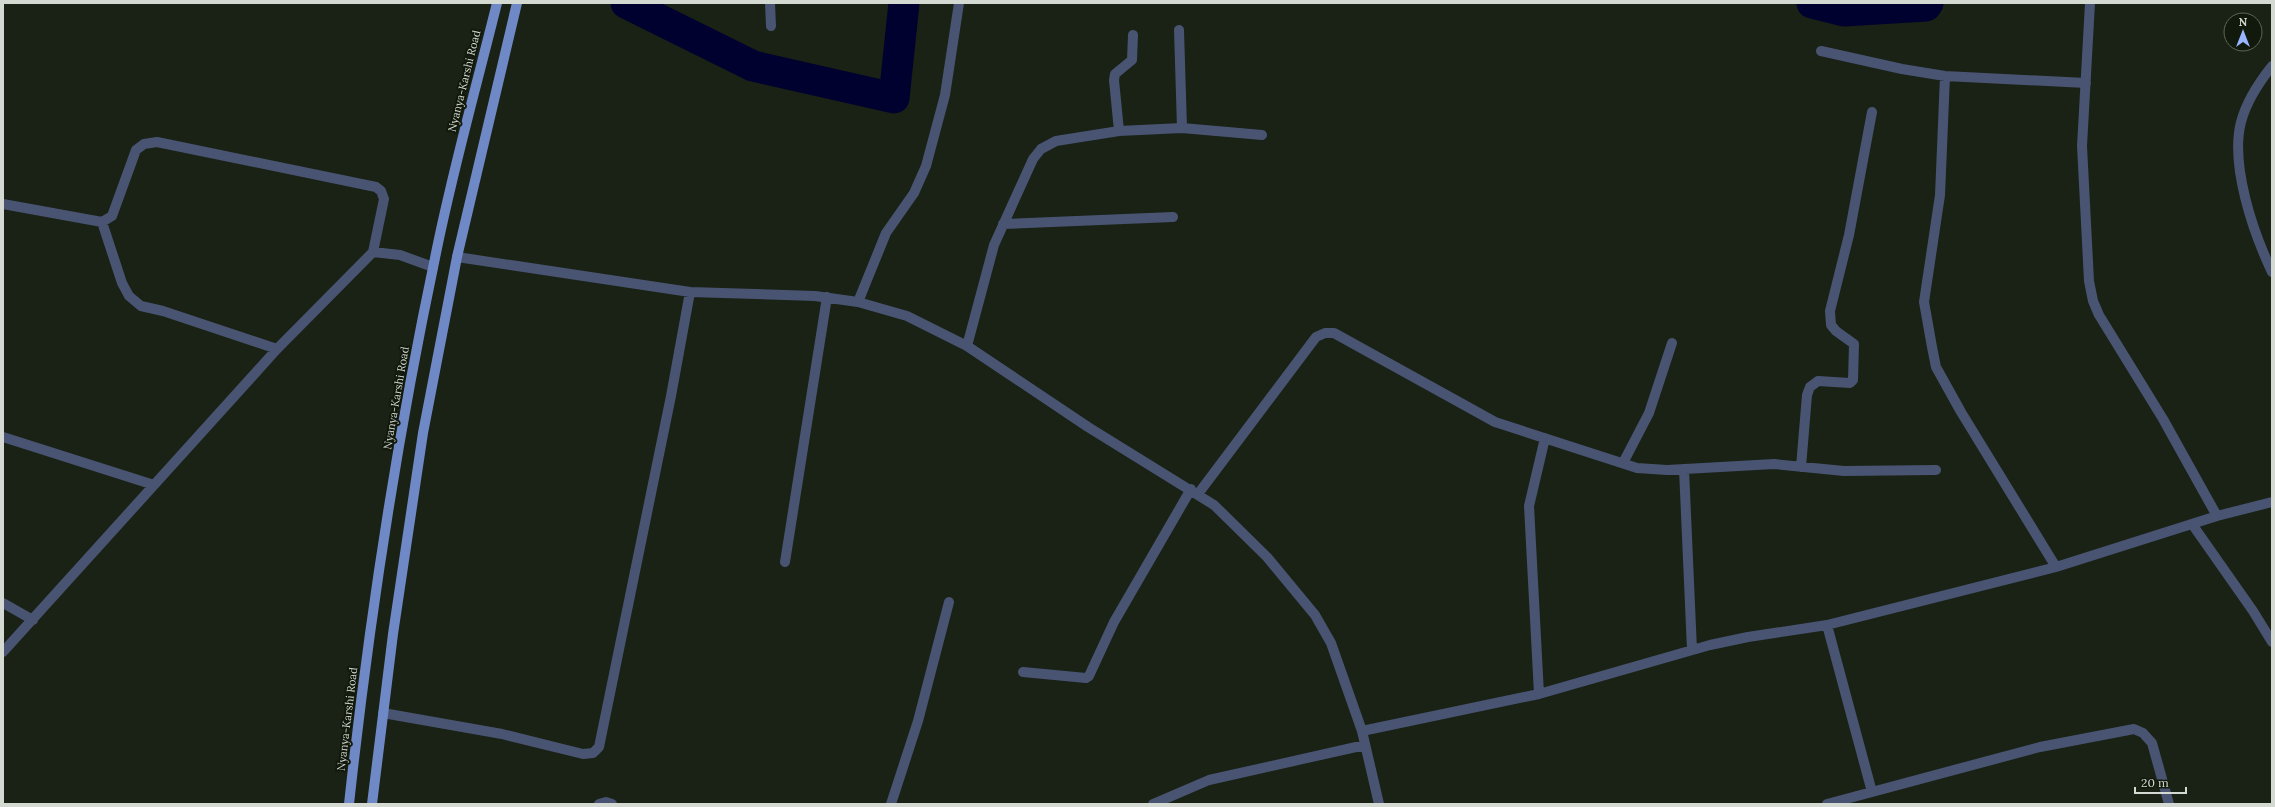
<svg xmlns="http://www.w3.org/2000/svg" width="2275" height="807" viewBox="0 0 2275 807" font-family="Lora,serif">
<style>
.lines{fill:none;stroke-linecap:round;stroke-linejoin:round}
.river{stroke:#01012f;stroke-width:31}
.minor{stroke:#485472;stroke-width:10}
.major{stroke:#6f89c7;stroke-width:10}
.labels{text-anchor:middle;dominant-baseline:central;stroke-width:4;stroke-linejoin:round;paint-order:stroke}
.street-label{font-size:11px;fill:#d4dad1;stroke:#11180c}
</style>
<rect width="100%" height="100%" fill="#1a2115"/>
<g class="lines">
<!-- river -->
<path class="river" d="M626,3L753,66L894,98L904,3
M1812,3L1844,11L1926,6L1928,3"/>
<!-- minor -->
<path class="minor" d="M770,3L771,26
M2090,3L2082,146L2089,281L2093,301L2099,315L2163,419L2217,516
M1179,30L1182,128
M1821,51L1902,69L1945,76L2086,83
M2272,66C2260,81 2246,103 2241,122C2230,165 2253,232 2272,272
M1945,76L1940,195L1924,302L1932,347L1936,367L1961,412L2056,567
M1119,131L1114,80L1115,74L1132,60L1133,35
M3,204L102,222L112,216L136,150L144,144L157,142L376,187L381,191L384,199L373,252
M102,222L122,283L129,296L141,306L163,311L277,349
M1003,224L1173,217
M457,257L690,292L815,296L858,302L907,316L967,346L1088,427L1214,505L1267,557L1315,615L1331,643L1362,731L1379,804
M858,302L886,233L914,193L926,166L945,95L959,3
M967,346L994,245L1033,159L1041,149L1056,141L1119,131L1182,128L1262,135
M3,437L154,485
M1623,463L1649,413L1672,343
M1801,467L1807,395L1810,387L1818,381L1850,383L1853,380L1854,344L1836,331L1831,325L1830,311L1849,235L1872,112
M1684,469L1692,650
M1198,494L1316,337L1325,333H1334L1495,422L1637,468L1667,470L1774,464L1844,471L1936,470
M2192,524L2253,611L2272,642
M785,562L827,297
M3,603L33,620
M1827,625L1872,792
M3,652L277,349L373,252L400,255L433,267
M1023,672L1086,678L1089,676L1114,622L1191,489
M1539,694L1529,506L1545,438
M383,713L502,734L583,754L593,753L599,747L671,396L690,292
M1362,731L1539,694L1710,645L1748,637L1827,625L2056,567L2217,516L2272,502
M599,804L606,802L612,804
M891,804L918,721L949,602
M1153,804L1209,780L1365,745
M1827,804L2040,747L2134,729L2143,733L2152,743L2169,804"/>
<!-- major -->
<path class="major" d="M349,804C369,621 397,438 435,258C452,172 476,88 497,3
M372,804L393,634L423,433L457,257L517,3"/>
</g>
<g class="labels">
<!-- street labels -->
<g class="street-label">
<text transform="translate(464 81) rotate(-76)">Nyanya-Karshi Road</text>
<text transform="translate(396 398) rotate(-80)">Nyanya-Karshi Road</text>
<text transform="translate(347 719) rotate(-83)">Nyanya-Karshi Road</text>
</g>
</g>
<!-- border -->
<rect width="2275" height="807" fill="none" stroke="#d4dad1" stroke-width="8"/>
<!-- north arrow -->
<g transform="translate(2243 32)"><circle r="19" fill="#11180c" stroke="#5f665b"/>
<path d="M0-3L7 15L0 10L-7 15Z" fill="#98b5fd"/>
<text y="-6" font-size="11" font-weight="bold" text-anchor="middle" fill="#d4dad1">N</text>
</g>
<!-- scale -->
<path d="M2135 787v6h51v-6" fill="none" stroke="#d4dad1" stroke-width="2"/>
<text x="2141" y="787" font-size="12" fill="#d4dad1" stroke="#11180c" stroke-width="3" paint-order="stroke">20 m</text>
</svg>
